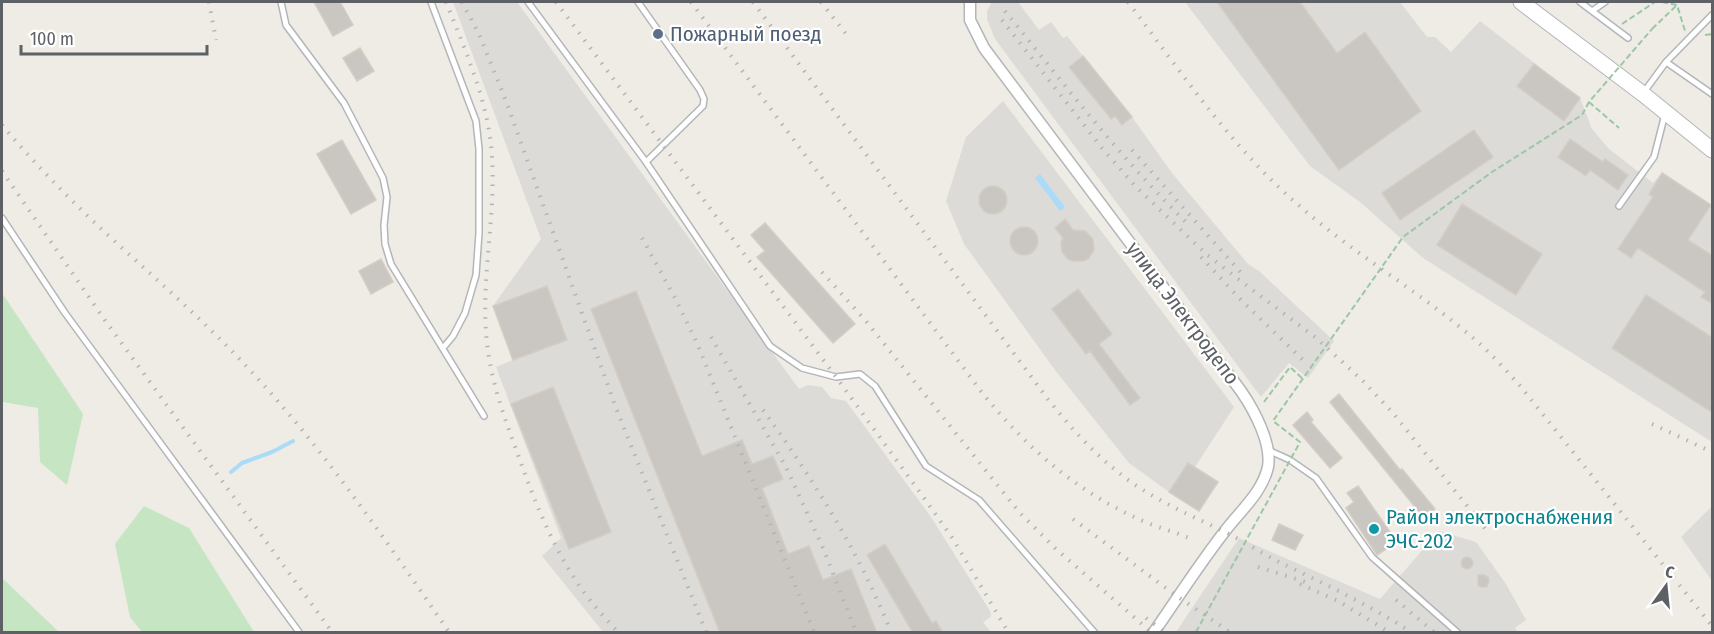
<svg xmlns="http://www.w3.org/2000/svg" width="1714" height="634" viewBox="0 0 1714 634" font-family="'Fira Sans Condensed',sans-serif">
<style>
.industrial{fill:#dddbd7}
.green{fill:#c5e5c3}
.water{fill:#aadcfa}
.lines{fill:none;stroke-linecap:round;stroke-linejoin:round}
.stream{stroke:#aadcfa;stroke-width:4}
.building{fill:#cac7c2;stroke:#d3cdc4;stroke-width:1.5}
.lane-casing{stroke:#b3b6b9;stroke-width:8}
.street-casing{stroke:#b3b6b9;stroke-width:13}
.secondary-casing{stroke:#b2b5b9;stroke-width:17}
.path{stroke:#9dc6a6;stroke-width:2;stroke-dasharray:6 3;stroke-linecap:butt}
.lane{stroke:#fff;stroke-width:5}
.street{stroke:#fff;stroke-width:10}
.secondary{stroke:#fff;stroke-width:15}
.rail{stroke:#b3b4b5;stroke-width:4;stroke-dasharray:1.5 8;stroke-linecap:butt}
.path-bridge{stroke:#9dc6a6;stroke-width:2;stroke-dasharray:6 3;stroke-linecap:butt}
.service-dot{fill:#5c6f8a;stroke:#fff;stroke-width:2}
.culture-dot{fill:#0f9aa8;stroke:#fff;stroke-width:2}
.labels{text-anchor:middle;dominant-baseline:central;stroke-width:4.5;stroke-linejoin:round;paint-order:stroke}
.service-label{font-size:21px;fill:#4e5e75;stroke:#fff;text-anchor:start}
.street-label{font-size:21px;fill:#5d6165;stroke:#fff}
.culture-label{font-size:21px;fill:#0d838f;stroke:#fff;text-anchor:start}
</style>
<rect width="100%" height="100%" fill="#eeece5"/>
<!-- industrial -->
<path class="industrial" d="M453,2H517L799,389L808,385L822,387L831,398L846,401L931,517L990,611L991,617L983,622L991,632H603L542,556L561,538L496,367L513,360L493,306L541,239Z
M992,2H1018L1039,30L1051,22L1063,38L1067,36L1132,117L1172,173L1248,264L1259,271L1334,341L1308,378L1289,363L1261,397L995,39L987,19V11Z
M1185,2H1400L1427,37H1435L1451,52L1480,21L1580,98L1592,129L1609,149L1653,183L1662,173L1712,207V442L1423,258L1360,202L1310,166Z
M1003,101L1234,407L1195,467L1188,463L1169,492L1129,463L1055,370L964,244L946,201L966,137Z
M1712,506V581L1681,537Z
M1439,531L1476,542L1506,584L1526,620L1515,628L1518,632H1176L1239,538L1380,599Z"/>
<!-- green -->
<path class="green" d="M2,293L83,414L67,485L40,462L38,408L3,402L2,401Z
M144,506L189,528L254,632H142L130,617L115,544Z
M2,578L59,632H2Z"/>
<!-- water -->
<path class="water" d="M1040,174L1065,207L1060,211L1035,178Z"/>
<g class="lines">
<!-- stream -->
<path class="stream" d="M231,472L242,463L272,452L293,441"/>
</g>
<!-- building -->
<path class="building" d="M314,2H340L353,25L333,36Z
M1217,2H1300L1337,53L1365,32L1421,111L1339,170Z
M360,48L374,71L357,81L343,58Z
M1083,56L1132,117L1122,125L1115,116L1111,119L1069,67Z
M1534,64L1580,98L1564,121L1517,86Z
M1474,130L1493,157L1400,220L1382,193Z
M1570,139L1603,162L1605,159L1628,175L1618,190L1590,170L1586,176L1558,157Z
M342,140L376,200L351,214L317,154Z
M1662,173L1711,205L1688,240L1713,256V304L1701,297L1705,292L1638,248L1631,258L1618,249L1653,197L1649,194Z
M979 200a14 14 0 1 1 28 0a14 14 0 1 1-28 0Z
M1462,204L1542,254L1516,295L1437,245Z
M1065,219L1073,230L1085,231L1093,239L1094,250L1088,259L1083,261H1073L1068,259L1062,252L1061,242L1063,238L1055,228Z
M765,223L855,324L833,343L757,257L765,251L751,235Z
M1010 241a14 14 0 1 1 28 0a14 14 0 1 1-28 0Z
M381,259L393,282L371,294L359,271Z
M547,286L567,340L513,360L493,306Z
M1078,289L1112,334L1099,344L1140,398L1130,405L1090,351L1086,354L1052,309Z
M636,291L702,456L742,440L752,464L773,456L783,479L762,488L788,554L809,546L823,580L851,569L877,633H720L591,309Z
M1646,295L1713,338V413L1612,348Z
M553,387L611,532L569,549L511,404Z
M1339,394L1400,470L1402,469L1435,509L1424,518L1330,402Z
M1307,412L1313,420L1311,422L1342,458L1330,468L1293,425Z
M1188,463L1218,482L1199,511L1169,492Z
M1358,486L1397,542L1377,555L1346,508L1354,502L1347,493Z
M1279,524L1303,535L1295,550L1272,540Z
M885,544L932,623L936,621L943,633H913L867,555Z
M1461 563a6 6 0 1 1 12 0a6 6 0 1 1-12 0Z
M1478,575H1484L1488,577L1489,581L1487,587H1481L1478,585Z"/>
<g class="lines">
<defs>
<path id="lane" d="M281,2L286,25L344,103L383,178L387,197L384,225L385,244L391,264L484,416
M431,2L476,121L479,149V233L476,275L465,313L453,336L443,348
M528,2L646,162L770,346L802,368L836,377L860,374L875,386L926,466L979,500L1094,632
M638,2L700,90L704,99L703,106L646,162
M1580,2L1628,38
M1592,11L1605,2
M1666,62L1712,94
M1644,92L1666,62L1712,15
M1619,206L1654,157L1665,114
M2,218L65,313L299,632
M1268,450L1290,460L1316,478L1372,557L1457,632"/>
<path id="street" d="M970,2V20L984,48L1241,391C1254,410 1272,443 1268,467C1262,493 1240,511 1225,531C1200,563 1177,599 1154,632"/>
<path id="secondary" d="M1521,2L1643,94L1712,150"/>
</defs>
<!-- lane casing -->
<use href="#lane" class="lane-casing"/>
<!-- street casing -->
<use href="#street" class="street-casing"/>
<!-- secondary casing -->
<use href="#secondary" class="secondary-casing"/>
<!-- path -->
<path class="path" d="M1662,2L1677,5L1685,31
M1622,24L1655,2
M1652,29L1677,5
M1705,35L1712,34
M1589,102L1619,128
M1264,402L1290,367L1304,380"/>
<!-- lane -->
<use href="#lane" class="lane"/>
<!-- street -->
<use href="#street" class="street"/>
<!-- secondary -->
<use href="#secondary" class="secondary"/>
<!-- rail -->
<path class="rail" d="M209,2L216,40
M446,2C466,52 489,103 492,157C496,219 480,281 487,343C491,381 504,417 517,452C534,500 553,549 583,591C594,606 606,619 618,632
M462,2L479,34L506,101L616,408L706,632
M556,2L836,377L924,498L953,539L1008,632
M691,2L983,394C1030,451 1077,492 1145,522C1160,528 1175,532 1189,538
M753,2L1047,398C1070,427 1094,454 1123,476C1154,500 1188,514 1223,531C1243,541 1263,554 1283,564C1327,585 1371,606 1411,632
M821,2L846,34
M1128,2C1181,72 1230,145 1296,203C1350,251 1412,287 1466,332C1486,348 1504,368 1521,387L1712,626
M1005,11C1064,84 1121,159 1189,225
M1002,20L1102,148L1136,187L1205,253L1242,282L1315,337L1362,380L1393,413L1487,531
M2,125C35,164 71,201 109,236C156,279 204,321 248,368C324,449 386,541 449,632
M1132,150L1243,275
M2,171L104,319L332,632
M642,238L675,298L697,343L814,632
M1201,257L1241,300L1303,360
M822,272L865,320L1019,512L1056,549L1151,632
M711,337L786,467L823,548L856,632
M763,410C813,479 859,552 891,632
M1652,424L1712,452
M1073,519L1178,597L1230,632
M1258,567L1309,583
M1300,584L1338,601L1389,632
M1396,600L1434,632
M1146,618L1165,632"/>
<!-- path-bridge -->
<path class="path-bridge" d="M1196,632L1300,442L1273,421L1403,237L1492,172L1582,115L1589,102L1652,29"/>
</g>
<!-- markers -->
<circle class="service-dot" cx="658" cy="34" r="6"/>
<circle class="culture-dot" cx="1374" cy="529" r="6"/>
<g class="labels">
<!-- service labels -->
<g class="service-label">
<text x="670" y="34">Пожарный поезд</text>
</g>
<!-- street labels -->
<g class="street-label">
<text transform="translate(1183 313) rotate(53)">улица Электродепо</text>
</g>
<!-- culture labels -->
<g class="culture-label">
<text x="1386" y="517">Район электроснабжения<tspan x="1386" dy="24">ЭЧС-202</tspan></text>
</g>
</g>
<!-- border -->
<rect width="1714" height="634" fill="none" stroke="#5d6165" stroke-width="6"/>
<!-- north arrow -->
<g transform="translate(1666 586) rotate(15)" stroke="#ffffff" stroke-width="4.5" paint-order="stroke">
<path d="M0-4.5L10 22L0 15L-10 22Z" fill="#5d6165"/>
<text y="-9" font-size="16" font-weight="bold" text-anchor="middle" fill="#5d6165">С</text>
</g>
<!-- scale -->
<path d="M21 45v9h186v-9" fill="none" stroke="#5d6165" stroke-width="3"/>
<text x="30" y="45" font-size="18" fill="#5d6165" stroke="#ffffff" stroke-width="4.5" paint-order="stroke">100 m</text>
</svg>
